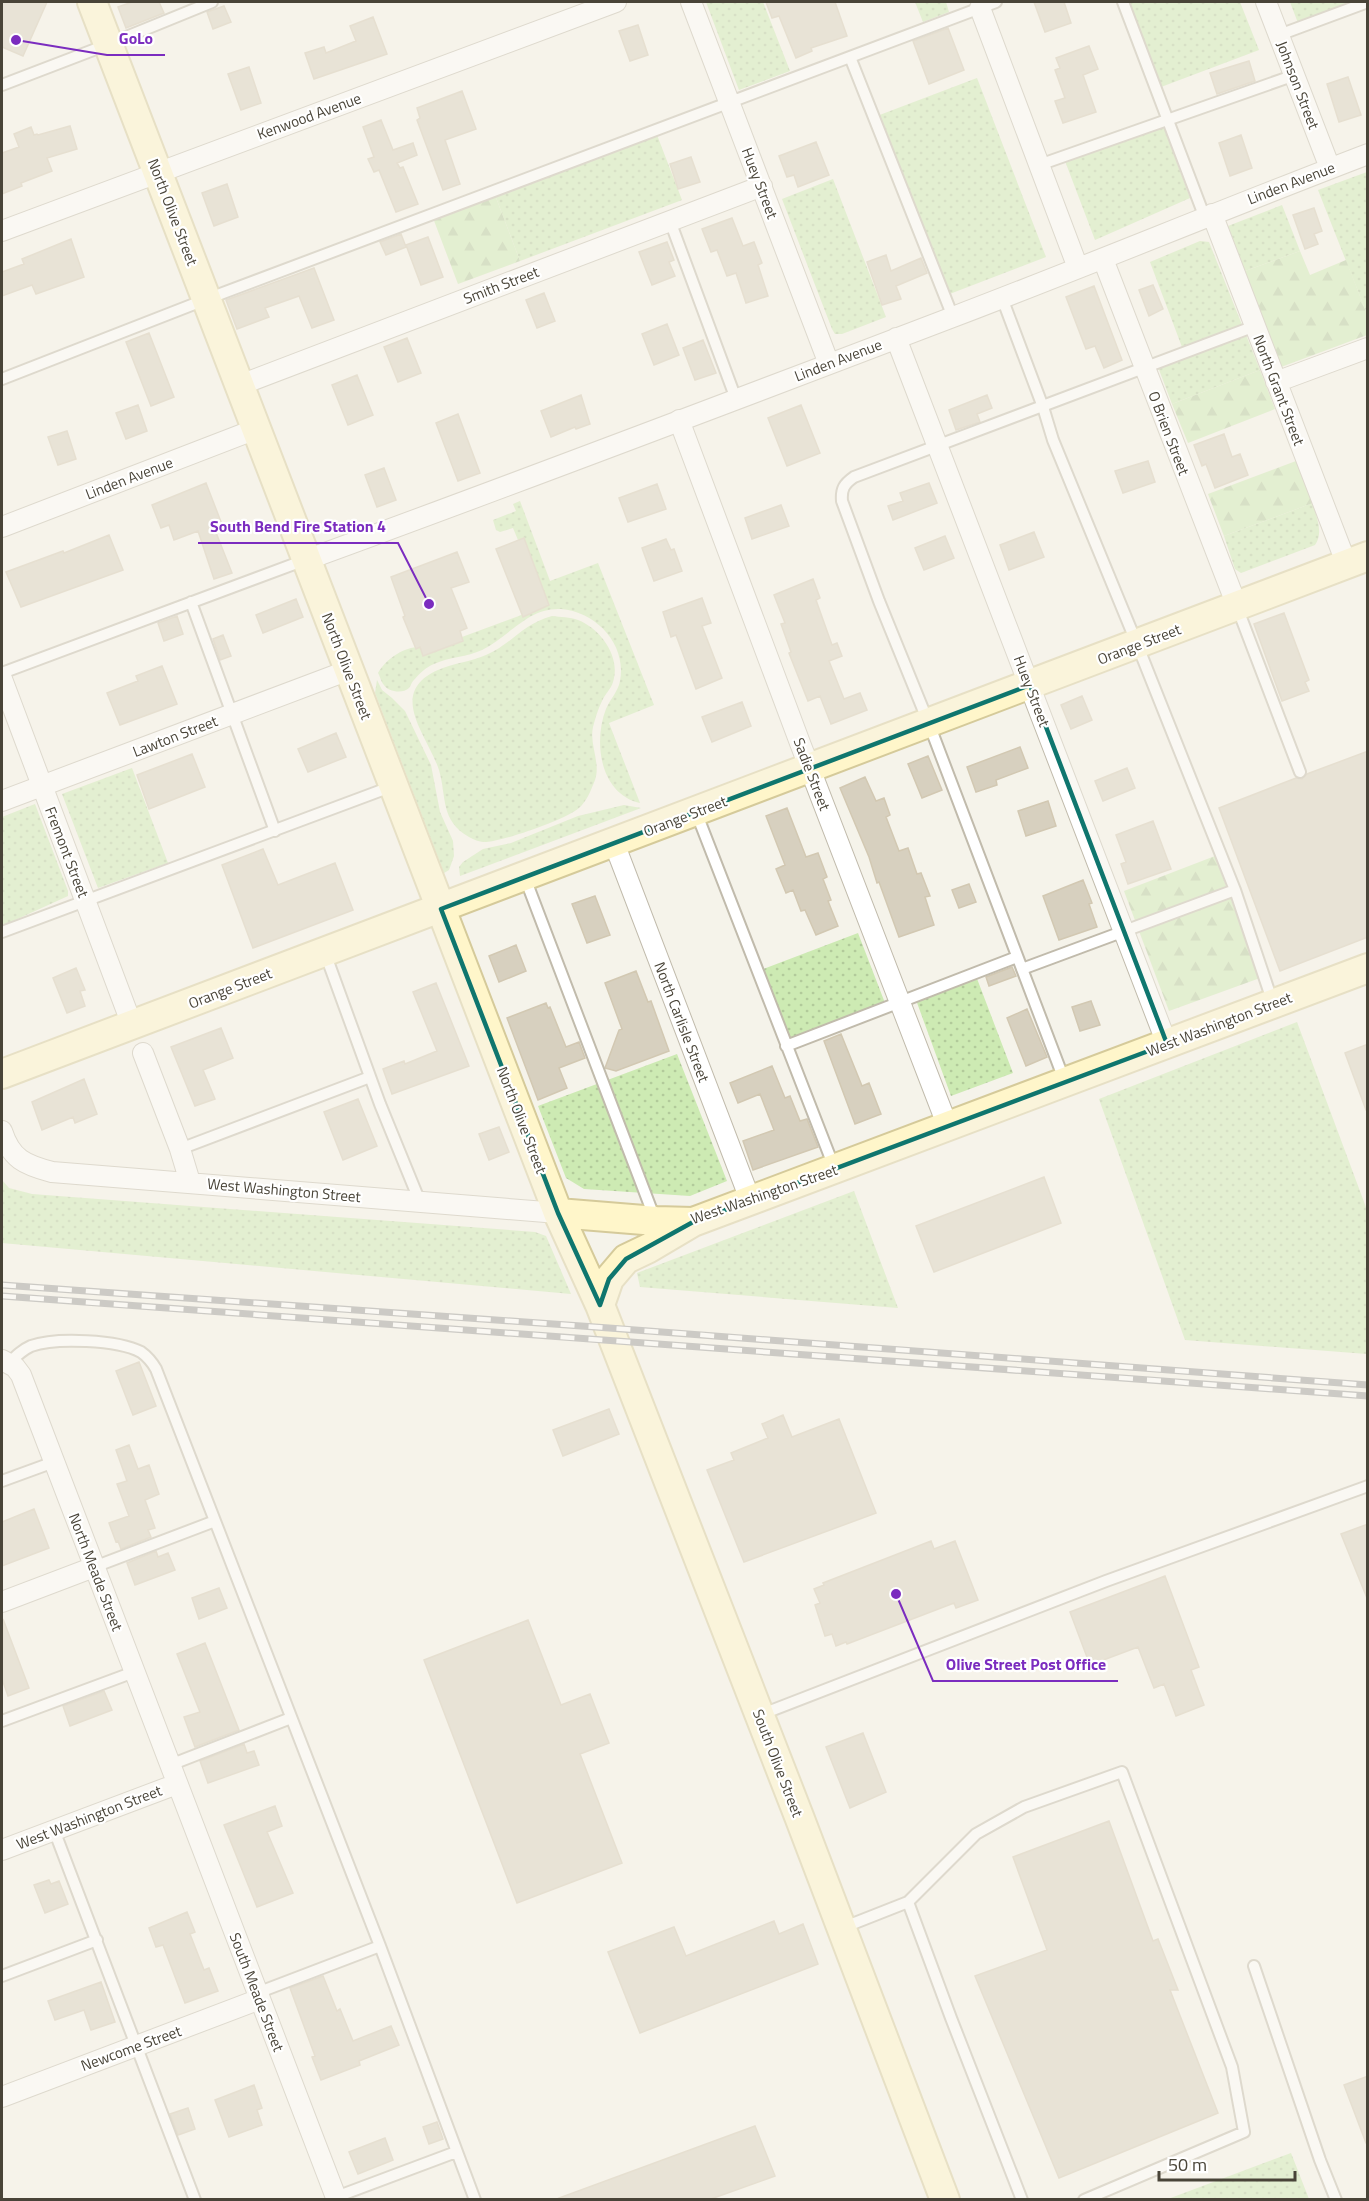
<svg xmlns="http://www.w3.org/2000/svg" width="1369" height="2201" viewBox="0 0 1369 2201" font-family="'Titillium Web',sans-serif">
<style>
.green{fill:url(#green-dots)}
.forest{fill:url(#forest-firs)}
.building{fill:#d7d0bf;stroke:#d2c8b2;stroke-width:1.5}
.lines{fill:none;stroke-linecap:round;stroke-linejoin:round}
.lane-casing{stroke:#c1bbac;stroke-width:14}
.street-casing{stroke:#c1bbac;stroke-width:22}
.secondary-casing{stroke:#d5ca9a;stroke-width:32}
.lane{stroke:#fff;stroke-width:10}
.street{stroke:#fff;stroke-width:20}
.secondary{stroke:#fff6ca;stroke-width:28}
.rail-casing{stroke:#999;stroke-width:7}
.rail{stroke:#fff;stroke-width:4.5;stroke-dasharray:14;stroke-linecap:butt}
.marked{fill:none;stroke:#0f766e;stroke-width:4.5;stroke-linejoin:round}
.labels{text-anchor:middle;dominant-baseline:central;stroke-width:4.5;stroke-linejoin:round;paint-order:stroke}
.street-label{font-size:15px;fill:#494438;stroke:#fff}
.leader{fill:none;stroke:#7b2cbf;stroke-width:2}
.callout-dot{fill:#7b2cbf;stroke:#fff;stroke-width:2}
.callout-label{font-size:16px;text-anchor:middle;font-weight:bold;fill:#7b2cbf;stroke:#fff;stroke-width:4.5;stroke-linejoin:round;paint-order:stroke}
</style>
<defs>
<pattern id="green-dots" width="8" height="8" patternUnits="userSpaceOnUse" patternTransform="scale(1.5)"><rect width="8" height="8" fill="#cdeab3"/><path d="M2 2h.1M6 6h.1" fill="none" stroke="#b2ca9b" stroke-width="1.8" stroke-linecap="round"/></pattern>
<pattern id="forest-firs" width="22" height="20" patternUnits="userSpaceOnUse" patternTransform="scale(1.5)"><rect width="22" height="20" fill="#cdeab3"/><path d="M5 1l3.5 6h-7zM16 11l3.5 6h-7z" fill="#b2ca9b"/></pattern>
</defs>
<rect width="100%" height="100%" fill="#f5f3ea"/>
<!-- green -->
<path class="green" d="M706,2H763L790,71L739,90Z
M915,2H946L949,12L923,22Z
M1127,2H1240L1259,50L1161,87Z
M1290,2H1355L1298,23Z
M977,78L1046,257L947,295L877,116Z
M1164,127L1190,198L1095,240L1065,161Z
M657,135L682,200L520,261L495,195Z
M1367,172V314L1318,190Z
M833,179L886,317L842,334H835L832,329L782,199Z
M1282,205L1300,251L1245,271L1228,226Z
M1200,241L1209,242L1260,370L1172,404L1158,367L1185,355L1150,262Z
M520,501L550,581L598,563L654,705L609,723L640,803C600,794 593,742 606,709C610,699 618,692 620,681C627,645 597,612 561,609C528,607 509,637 482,650C467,657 449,657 434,664C426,667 419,674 413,681C411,683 411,686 409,688C403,694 388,692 384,685C381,682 380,676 378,673C387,658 404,647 420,647L423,656L463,641L462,637L549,605L524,538L518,540L513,528L500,532L496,530L493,520L516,511L513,504Z
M1313,503C1316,517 1324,532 1315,545L1241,573L1235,569L1224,536Z
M552,616C560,617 570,617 578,620C601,629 621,657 613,682C611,689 605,694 602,701C598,709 595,719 593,727C589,745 601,762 595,780C591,790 587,801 579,808C567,819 504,841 486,842C480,842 474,840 469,837C440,820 447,798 439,770C428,736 386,693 438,670C453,663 471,662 486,655C511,645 522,624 552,616Z
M377,680L382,690L392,698L405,711L431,765L440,812L453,841L454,856L449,870L444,873L375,693Z
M132,768L168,863L98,888L62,794Z
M35,804L68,891V896L2,926V817Z
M624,805L641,808L460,876L459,867L463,862L483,849L511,843L578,816Z
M858,933L885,1003L788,1039L761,970Z
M976,976L1013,1073L951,1096L916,1000Z
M1297,1022L1367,1210V1354L1185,1340L1099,1099Z
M677,1054L727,1181L690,1196L584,1189L566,1178L538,1106Z
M2,1180L9,1188L32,1194L535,1232L546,1236L571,1294L2,1243Z
M854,1191L898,1308L640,1287L637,1273Z
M1291,2153L1309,2199H1168Z"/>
<!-- forest -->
<path class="forest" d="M495,195L520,261L458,284L433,218Z
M1300,251L1310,275L1346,260L1367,314V335L1281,367L1245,271Z
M1260,370L1275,409L1188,443L1172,404Z
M1296,461L1313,503L1224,536L1208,494Z
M1215,856L1260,978L1169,1011L1124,891Z"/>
<!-- building -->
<path class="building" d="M2,2H47L23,56L2,47Z
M132,2H159L164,13L126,28L118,7Z
M766,2H835L847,36L811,48L812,51L796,58L779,16L772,18Z
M1034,2H1064L1071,23L1045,32Z
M224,6L231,22L213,29L207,12Z
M373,17L387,54L314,79L305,53L324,47L326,53L356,41L350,26Z
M638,25L648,55L630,61L619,31Z
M948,28L964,70L929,84L913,41Z
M1089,46L1098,69L1083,75L1096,112L1063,123L1055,101L1065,98L1055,70L1060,68L1056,58Z
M1249,61L1255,81L1217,94L1210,73Z
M249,67L261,103L241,110L228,74Z
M1348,77L1361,115L1339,122L1327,84Z
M462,91L476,129L445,140L460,184L443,190L417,120L420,118L417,108Z
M381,120L393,150L413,143L417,155L397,163L400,168L403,167L418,204L396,212L379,170L374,172L368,159L374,157L363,127Z
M70,126L77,149L47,158L52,171L21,183L22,186L2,194V153L19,147L14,134L31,127L34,135L37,134L38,135Z
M1241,135L1252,168L1230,176L1219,143Z
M816,142L829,175L798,187L794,175L787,177L779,156Z
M691,157L700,182L678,189L670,164Z
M227,184L238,217L214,226L202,193Z
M1314,208L1322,231L1314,234L1318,244L1305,249L1293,215Z
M732,218L743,246L754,242L762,263L758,265L768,296L746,303L736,273L727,276L717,250L711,252L702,229Z
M401,234L406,247L386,255L380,242Z
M428,237L443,277L421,285L406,245Z
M71,239L84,277L36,294L32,285L2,296V272L24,264L22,259Z
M667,242L674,260L669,262L675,276L652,285L639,252Z
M886,255L891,271L921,258L927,273L896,286L901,299L882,305L867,262Z
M314,268L334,320L312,328L299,296L265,308L269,317L237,329L226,300Z
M1153,285L1163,309L1149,316L1139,290Z
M1094,286L1122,360L1104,368L1095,346L1086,349L1066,297Z
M544,293L555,321L537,328L526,300Z
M667,324L679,355L654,365L642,334Z
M149,333L174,397L151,406L126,342Z
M407,338L421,373L398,382L384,347Z
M703,340L716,373L695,380L683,348Z
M357,375L373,415L348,425L332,385Z
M581,395L590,424L576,429L575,427L551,437L541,411Z
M987,395L992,408L977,414L980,422L956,430L949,410Z
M138,405L147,431L126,439L116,413Z
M801,405L820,453L787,466L768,418Z
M458,414L480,473L458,481L436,423Z
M67,431L76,459L58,465L48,437Z
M1224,434L1232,457L1240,454L1248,475L1215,488L1206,464L1202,466L1194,445Z
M1148,461L1155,482L1123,493L1115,471Z
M384,468L396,500L377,507L365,475Z
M206,483L223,527L215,530L232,573L214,579L198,531L174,540L169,525L161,528L152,505Z
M929,483L937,503L893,520L888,506L903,501L900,493Z
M657,484L666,509L628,522L619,498Z
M781,505L789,526L752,539L745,518Z
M1034,532L1044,557L1009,570L1000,545Z
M109,535L123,570L21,607L6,572L63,551L64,553Z
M945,536L954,558L924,570L915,548Z
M524,538L549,605L523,617L496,549Z
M666,539L671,550L674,549L682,571L654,581L642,548Z
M457,552L469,582L451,588L467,628L460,631L463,641L423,656L420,647L416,649L403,617L405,616L391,577Z
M813,579L820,598L816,600L832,645L837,643L842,656L829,661L844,699L860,693L867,710L831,724L820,696L808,701L789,653L791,652L781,624L785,623L774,595Z
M702,598L711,623L702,626L722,678L696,689L676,635L671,637L663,612Z
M296,599L303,617L263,633L256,615Z
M1284,613L1309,680L1305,682L1309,691L1282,701L1254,624Z
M177,616L183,634L164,641L158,623Z
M223,635L231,656L220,660L213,639Z
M162,666L177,704L120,725L107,693L138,681L136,676Z
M1082,696L1092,720L1071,729L1061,705Z
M742,702L751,726L712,742L702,717Z
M336,733L346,757L308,772L298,749Z
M1020,747L1028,768L996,780L997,785L976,792L967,767Z
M1368,751V937L1280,971L1219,808L1296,778L1302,779L1307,774Z
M192,754L205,787L149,809L137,775Z
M928,756L942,790L922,798L908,764Z
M1127,768L1135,788L1103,801L1095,781Z
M865,777L876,801L884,798L890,815L886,817L899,851L908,848L917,874L921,873L930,896L925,897L934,925L899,937L879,882L877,883L869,857L840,788Z
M1048,801L1056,826L1026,836L1018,811Z
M787,808L806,857L818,853L827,877L823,879L831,900L828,901L838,926L816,935L805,910L801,911L793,890L786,893L776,869L785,865L766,816Z
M1153,821L1171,869L1128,884L1121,864L1126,862L1116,835Z
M263,849L278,885L335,863L353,910L253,948L222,865Z
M1083,880L1092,903L1089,904L1097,927L1059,940L1043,896Z
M969,884L976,902L959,908L952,890Z
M595,896L610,935L587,943L572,904Z
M516,945L526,971L499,982L489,956Z
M1012,967L1016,976L989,986L986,977Z
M76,968L85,990L80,991L85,1006L67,1013L53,978Z
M636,971L648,1002L651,1001L669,1051L616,1071L605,1068L619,1030L622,1029L605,983Z
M436,983L469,1066L392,1094L383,1069L404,1061L405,1064L437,1051L413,992Z
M1091,1001L1100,1025L1080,1031L1072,1007Z
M546,1003L548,1008L550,1007L566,1047L579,1042L585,1058L559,1068L567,1088L538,1100L507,1018Z
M1027,1009L1047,1057L1026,1066L1007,1018Z
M221,1028L233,1058L203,1070L215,1099L195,1106L171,1047Z
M841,1034L862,1086L869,1083L881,1114L855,1124L824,1041Z
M1368,1044V1110H1366L1345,1053Z
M772,1066L785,1098L790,1096L800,1121L807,1119L818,1147L753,1170L743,1141L774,1130L760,1094L738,1103L730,1083Z
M84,1079L97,1114L75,1123L73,1117L42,1130L32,1102Z
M358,1099L377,1146L343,1160L324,1112Z
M499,1127L509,1152L489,1160L479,1134Z
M1044,1177L1061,1223L934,1272L916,1226Z
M139,1362L156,1406L133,1415L116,1371Z
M609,1409L619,1434L563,1456L553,1430Z
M783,1415L792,1437L839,1419L876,1513L744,1562L707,1470L734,1460L731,1453L768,1438L762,1424Z
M129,1445L138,1469L149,1465L159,1494L145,1500L155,1528L148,1530L151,1537L121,1549L118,1541L116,1542L109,1523L129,1516L117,1484L127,1481L116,1450Z
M34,1509L49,1548L2,1566V1522Z
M1368,1524V1598H1367L1341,1534Z
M931,1541L934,1549L955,1541L978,1600L956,1608L954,1603L847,1644L846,1642L836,1646L832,1634L825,1636L815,1605L820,1603L814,1589L824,1585L823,1583Z
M156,1551L158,1557L168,1553L175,1570L135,1585L127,1563Z
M1165,1576L1199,1667L1191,1670L1204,1705L1176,1716L1164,1684L1154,1688L1138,1647L1090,1665L1070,1612Z
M219,1588L227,1608L199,1619L192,1598Z
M3,1619L29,1688L8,1696L2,1679Z
M528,1620L561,1705L590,1694L609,1743L580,1754L622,1863L517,1903L424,1660Z
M205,1643L239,1730L195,1747L184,1717L200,1712L177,1654Z
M104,1691L112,1710L70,1726L63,1706Z
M863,1733L886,1792L850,1808L826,1747Z
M244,1744L247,1753L254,1751L259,1765L208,1783L200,1761Z
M275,1806L282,1826L267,1832L293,1893L257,1907L224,1825Z
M1109,1821L1153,1941L1158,1939L1178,1990H1170L1218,2113L1059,2178L975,1976L1047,1950L1013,1857Z
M49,1880L51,1884L59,1881L68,1904L45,1913L34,1885Z
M187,1912L195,1932L190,1934L204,1970L209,1968L218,1991L185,2003L163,1945L156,1947L149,1928Z
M774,1921L779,1934L803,1924L818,1964L640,2033L608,1952L674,1927L686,1956Z
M323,1976L337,2011L340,2009L353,2041L391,2026L399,2045L359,2061L360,2065L321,2080L312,2057L315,2056L290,1988Z
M101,1982L115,2022L91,2030L84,2010L55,2020L48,2001Z
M1368,2076V2143H1366L1344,2085Z
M254,2085L262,2108L257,2110L262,2125L229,2137L215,2100Z
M188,2108L195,2129L178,2135L170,2114Z
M437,2122L443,2139L429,2144L423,2127Z
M755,2126L775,2176L711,2199H560L559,2198Z
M385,2138L393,2160L358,2174L349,2152Z"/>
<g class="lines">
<defs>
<path id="lane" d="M1123,2L1205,218
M1279,35L1368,2
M850,57L953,317
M2,85L109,44L212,2
M1039,165L1295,75
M670,221L736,399
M1002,298L1043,407L1053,440L1137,644L1235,890L1273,1003
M2,379L207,299L996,2
M191,602L275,831
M1237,607L1300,772
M2,673L305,560
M696,812L834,1167
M525,878L655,1219
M2,932L393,786
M325,953L380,1104L420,1202
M1022,969L1235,890
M786,1046L1017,957
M1065,1082L929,724L879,601L842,501C841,489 844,484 854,477L1255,326
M180,1149L370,1077
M9,1363C16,1356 22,1350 31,1346C56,1337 118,1340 141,1352C148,1357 152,1362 156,1369L380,1946L475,2200
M2,1481L54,1462
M94,1567L215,1521
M760,1715L1106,1581L1368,1486
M2,1721L134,1672
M170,1765L291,1718
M54,1830L195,2200
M842,1928L908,1902
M1254,1966L1320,2160L1336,2200
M2,1976L97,1940
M257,1993L380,1946
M336,2197L456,2152
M1022,2200L951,2018L908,1902L976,1834L1024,1807L1122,1772L1232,2067L1244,2132L1084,2200"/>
<path id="street" d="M691,2L829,364
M1266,2L1330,168
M980,8L1078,268
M1212,214L1347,565
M2,231L616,2
M1103,259L1237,606
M896,338L1167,1044
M1276,382L1368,348
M240,385L762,186
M679,420L800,743L948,1127
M2,527L256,429
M306,560C523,481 738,399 953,317C1092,264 1229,207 1368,154
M2,679L132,1025
M2,801L349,670
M614,843L751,1202
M143,1053L180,1149L190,1182
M2,1131C11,1159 25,1165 52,1172L558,1213
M2,1360L15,1367L21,1375L337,2200
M2,1602L94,1567
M2,1850L177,1784
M2,2097L260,1999"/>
<path id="secondary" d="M92,2L558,1213L600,1305L800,1819L945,2200
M2,1074L1368,556
M558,1213L656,1221L693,1222L1368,968
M600,1305L609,1279L626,1259L649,1248L693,1222"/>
</defs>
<!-- lane casing -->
<use href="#lane" class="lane-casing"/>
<!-- street casing -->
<use href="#street" class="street-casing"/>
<!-- secondary casing -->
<use href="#secondary" class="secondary-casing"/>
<!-- lane -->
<use href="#lane" class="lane"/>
<!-- street -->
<use href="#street" class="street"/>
<!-- secondary -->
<use href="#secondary" class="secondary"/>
<defs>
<path id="rail" d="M2,1285L609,1328L1368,1385
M2,1296L1368,1396"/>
</defs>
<!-- rail casing -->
<use href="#rail" class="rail-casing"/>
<!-- rail -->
<use href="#rail" class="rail"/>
</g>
<!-- marked area -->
<path d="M0 0H1369V2201H0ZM1030,685L1167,1044L693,1222L626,1259L609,1279L600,1305L558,1213L441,909Z" fill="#f5f3ea" fill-opacity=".55" fill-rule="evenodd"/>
<path class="marked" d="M1030,685L1167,1044L693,1222L626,1259L609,1279L600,1305L558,1213L441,909Z"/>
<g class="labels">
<!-- street labels -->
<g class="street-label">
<text transform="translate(1298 85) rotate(69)">Johnson Street</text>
<text transform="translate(309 116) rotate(-20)">Kenwood Avenue</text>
<text transform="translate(760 183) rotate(69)">Huey Street</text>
<text transform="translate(1291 183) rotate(-21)">Linden Avenue</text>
<text transform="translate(173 212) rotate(69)">North Olive Street</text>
<text transform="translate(501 285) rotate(-21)">Smith Street</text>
<text transform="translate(838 360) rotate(-21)">Linden Avenue</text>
<text transform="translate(1279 390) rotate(69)">North Grant Street</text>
<text transform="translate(1169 433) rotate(69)">O Brien Street</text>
<text transform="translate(129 478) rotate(-21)">Linden Avenue</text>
<text transform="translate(1139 644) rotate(-21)">Orange Street</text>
<text transform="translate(347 666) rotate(69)">North Olive Street</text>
<text transform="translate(1032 691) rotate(69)">Huey Street</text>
<text transform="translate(175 736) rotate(-21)">Lawton Street</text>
<text transform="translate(812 774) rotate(69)">Sadie Street</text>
<text transform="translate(685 816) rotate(-21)">Orange Street</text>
<text transform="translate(67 852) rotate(69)">Fremont Street</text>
<text transform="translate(230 988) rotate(-21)">Orange Street</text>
<text transform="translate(682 1022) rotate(69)">North Carlisle Street</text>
<text transform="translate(1219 1024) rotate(-21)">West Washington Street</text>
<text transform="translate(522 1120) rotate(69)">North Olive Street</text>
<text transform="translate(284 1190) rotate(5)">West Washington Street</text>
<text transform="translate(764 1194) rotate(-19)">West Washington Street</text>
<text transform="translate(96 1572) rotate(69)">North Meade Street</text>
<text transform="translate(778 1763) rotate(69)">South Olive Street</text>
<text transform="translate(89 1817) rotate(-21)">West Washington Street</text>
<text transform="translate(257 1992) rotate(69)">South Meade Street</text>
<text transform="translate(131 2048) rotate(-20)">Newcome Street</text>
</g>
</g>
<!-- callouts -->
<path class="leader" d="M16 40L107 55H165M429 604L398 543H198M896 1594L933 1681H1118"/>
<g class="callout-dot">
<circle cx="16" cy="40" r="6"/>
<circle cx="429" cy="604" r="6"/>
<circle cx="896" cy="1594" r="6"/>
</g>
<g class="callout-label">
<text x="136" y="44">GoLo</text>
<text x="298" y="532">South Bend Fire Station 4</text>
<text x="1026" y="1670">Olive Street Post Office</text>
</g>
<!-- border -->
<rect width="1369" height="2201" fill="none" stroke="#494438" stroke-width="6"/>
<!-- scale -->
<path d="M1159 2171v9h136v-9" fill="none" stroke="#494438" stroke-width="3"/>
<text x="1168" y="2171" font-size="18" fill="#494438" stroke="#ffffff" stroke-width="4.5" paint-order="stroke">50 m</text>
</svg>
